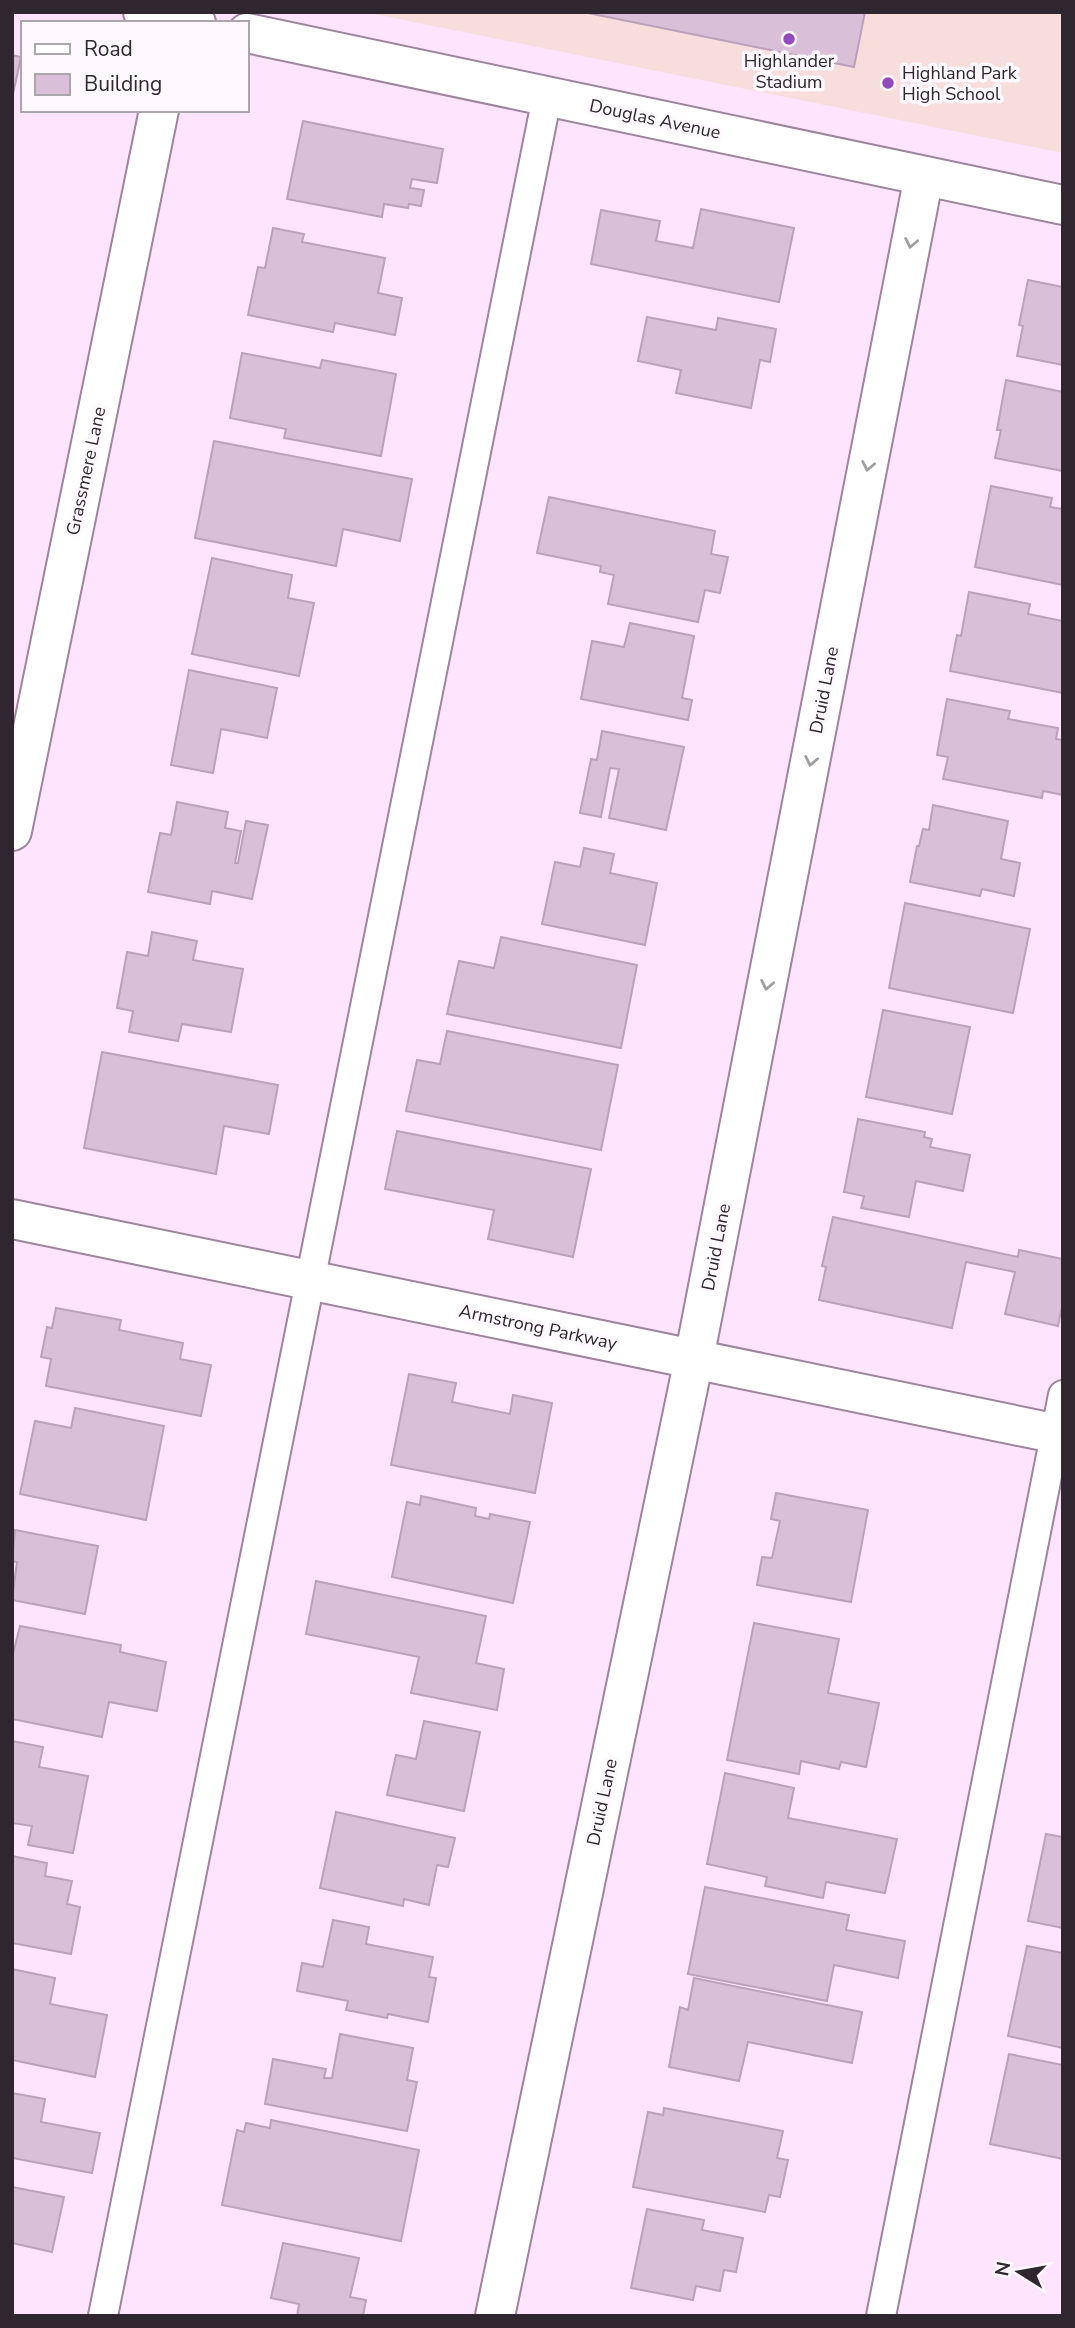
<svg xmlns="http://www.w3.org/2000/svg" width="1075" height="2328" viewBox="0 0 1075 2328" font-family="'Nunito Sans',sans-serif">
<style>
.education{fill:#f8dddd}
.building{fill:#d9bfd8;stroke:#bba2ba;stroke-width:2}
.lines{fill:none;stroke-linecap:round;stroke-linejoin:round}
.service-casing{stroke:#9d859d;stroke-width:32}
.minor-casing{stroke:#9d859d;stroke-width:42}
.tertiary-casing{stroke:#9d859d;stroke-width:42}
.service{stroke:#fff;stroke-width:28}
.minor{stroke:#fff;stroke-width:38}
.tertiary{stroke:#fff;stroke-width:38}
.oneway{stroke:#a29da2}
.poi-dot{fill:#924abd;stroke:#fff9ff;stroke-width:2.5}
.labels{text-anchor:middle;dominant-baseline:central;stroke-width:7;stroke-linejoin:round;paint-order:stroke}
.poi-label{font-size:18px;fill:#302630;stroke:#fff9ff}
.street-label{font-size:18px;fill:#302630;stroke:#fff9ff}
</style>
<rect width="100%" height="100%" fill="#ffe4fe"/>
<!-- education -->
<path class="education" d="M364,12H1063V153Z"/>
<!-- building -->
<path class="building" d="M583,12H865L854,67Z
M12,55L21,57L12,99Z
M303,121L443,149L437,183L412,179L410,188L424,190L421,206L409,204L408,208L384,204L382,217L287,199Z
M701,209L794,228L779,302L591,264L601,210L660,221L656,241L693,248Z
M273,228L304,234L302,242L385,258L378,293L402,298L395,335L335,323L333,332L248,315L258,267L265,268Z
M1028,280L1063,287V365L1017,356L1023,326L1019,325Z
M647,317L716,330L718,318L776,329L770,362L760,360L751,408L676,393L681,370L638,361Z
M242,353L320,368L322,360L396,374L381,456L284,438L286,429L230,418Z
M1006,380L1063,392V471L995,458L1001,430H997Z
M214,441L412,479L400,541L343,529L336,566L195,538Z
M991,486L1052,498L1050,507L1063,509V585L975,567Z
M549,497L715,531L711,554L728,557L720,593L705,590L698,622L608,604L614,575L600,572L601,566L537,553Z
M212,558L292,575L288,598L314,603L299,676L192,654Z
M969,592L1030,604L1028,614L1063,621V693L950,671L957,635L961,636Z
M630,623L694,636L682,698L692,700L688,720L581,699L592,641L624,647Z
M189,670L277,688L267,738L221,729L213,773L171,765Z
M947,699L1010,711L1008,719L1058,728L1056,739L1063,740V795L1043,791L1042,798L943,779L948,757L937,755Z
M602,731L684,747L666,830L609,818L619,769L610,768L601,817L580,813L591,759L597,760Z
M177,802L228,812L225,828L241,831L235,863H238L246,821L268,825L252,899L212,891L210,904L148,892L160,833L171,835Z
M933,805L1008,821L1001,859L1020,863L1014,896L982,889L980,896L910,882L917,846H919L923,829L929,830Z
M584,848L614,854L610,873L657,883L645,945L542,924L555,862L580,867Z
M905,903L1030,929L1013,1013L889,988Z
M152,932L197,941L193,960L243,969L231,1032L182,1024L178,1041L129,1032L133,1011L117,1008L127,952L148,956Z
M501,937L637,965L621,1048L447,1014L459,961L494,968Z
M883,1010L970,1027L952,1114L866,1097Z
M447,1031L618,1065L601,1150L406,1111L417,1060L440,1064Z
M102,1052L278,1085L269,1134L224,1126L216,1174L84,1148Z
M858,1119L925,1132L924,1137L932,1139L930,1147L970,1155L963,1191L916,1181L909,1217L861,1208L864,1196L844,1192Z
M397,1131L591,1169L573,1257L488,1239L494,1210L385,1189Z
M833,1217L1018,1257L1019,1250L1063,1259V1302L1058,1326L1005,1314L1015,1272L966,1262L952,1328L819,1300L826,1267L822,1266Z
M56,1308L121,1320L119,1330L183,1343L180,1359L211,1365L201,1416L46,1386L51,1359L41,1357L47,1327L52,1328Z
M409,1374L456,1383L452,1402L510,1414L513,1395L552,1403L535,1493L391,1465Z
M75,1408L164,1426L146,1520L20,1494L35,1421L71,1428Z
M776,1493L868,1510L851,1602L757,1585L762,1557L772,1558L780,1521L771,1519Z
M421,1496L476,1508L475,1516L489,1519L490,1514L530,1522L513,1603L392,1577L407,1502L420,1505Z
M15,1530L98,1546L85,1614L12,1600L17,1562L12,1561Z
M316,1581L486,1616L476,1663L504,1669L497,1710L411,1693L419,1657L306,1634Z
M754,1623L839,1639L828,1693L879,1703L866,1767L841,1762L839,1769L801,1761L799,1774L727,1760Z
M20,1626L121,1645L120,1652L166,1662L157,1711L109,1702L102,1737L12,1719V1658Z
M424,1721L480,1732L464,1811L387,1795L396,1755L416,1759Z
M12,1741L43,1747L39,1767L88,1776L73,1853L28,1845L32,1826L12,1823Z
M725,1773L794,1788L788,1818L897,1839L885,1893L826,1882L823,1898L765,1886L767,1877L707,1864Z
M336,1812L455,1838L448,1867L437,1865L429,1905L404,1899L403,1906L320,1888Z
M1046,1834L1063,1837V1928L1028,1921Z
M12,1856L47,1863L45,1876L72,1881L67,1904L80,1907L71,1954L12,1943Z
M705,1887L849,1915L846,1930L905,1941L898,1978L834,1965L827,2001L688,1974Z
M333,1920L369,1927L366,1944L433,1957L429,1977L436,1978L428,2022L388,2014L387,2018L346,2010L348,2001L297,1991L302,1963L323,1967Z
M1027,1946L1063,1953V2048L1008,2036Z
M12,1969L55,1978L50,2004L107,2015L95,2077L12,2060Z
M694,1978L862,2012L852,2063L748,2042L739,2081L669,2067L680,2007L688,2010Z
M340,2034L413,2048L407,2080L417,2082L407,2131L265,2104L273,2059L326,2069L324,2078H332Z
M1009,2054L1063,2065V2159L990,2144Z
M12,2093L45,2099L41,2122L100,2133L92,2173L12,2158Z
M664,2108L783,2131L777,2158L788,2160L780,2197L769,2195L765,2212L633,2187L648,2112L663,2115Z
M271,2120L419,2150L401,2241L222,2205L237,2130L244,2132L246,2123L270,2128Z
M12,2187L64,2197L52,2252L12,2243Z
M647,2209L704,2220L702,2230L743,2238L736,2272L724,2270L720,2291L696,2286L693,2300L631,2288Z
M283,2243L359,2258L350,2297L366,2300L363,2316H297L299,2304L271,2298Z"/>
<g class="lines">
<defs>
<path id="service" d="M103,2316L547,97
M881,2316L1063,1395"/>
<path id="minor" d="M12,831L159,110
M495,2316L694,1359L924,176"/>
<path id="tertiary" d="M143,12L196,23
M247,33L1063,205
M12,1219L1063,1435"/>
</defs>
<!-- service casing -->
<use href="#service" class="service-casing"/>
<!-- minor casing -->
<use href="#minor" class="minor-casing"/>
<!-- tertiary casing -->
<use href="#tertiary" class="tertiary-casing"/>
<!-- service -->
<use href="#service" class="service"/>
<!-- minor -->
<use href="#minor" class="minor"/>
<!-- tertiary -->
<use href="#tertiary" class="tertiary"/>
</g>
<!-- one-way arrows -->
<defs><path id="oneway-chevron" d="M-2-3.5L2.5 0L-2 3.5" fill="none" stroke-width="1.6" stroke-linecap="round" stroke-linejoin="round" transform="scale(1.75)"/></defs>
<g class="oneway">
<use href="#oneway-chevron" transform="translate(911 243) rotate(101)"/>
<use href="#oneway-chevron" transform="translate(868 466) rotate(101)"/>
<use href="#oneway-chevron" transform="translate(811 761) rotate(101)"/>
<use href="#oneway-chevron" transform="translate(767 985) rotate(101)"/>
</g>
<!-- markers -->
<g class="poi-dot">
<circle cx="789" cy="39" r="7"/>
<circle cx="888" cy="83" r="7"/>
</g>
<g class="labels">
<!-- poi labels -->
<g class="poi-label">
<text x="789" y="61">Highlander<tspan x="789" dy="21">Stadium</tspan></text>
<text x="902" y="73" text-anchor="start">Highland Park<tspan x="902" dy="21">High School</tspan></text>
</g>
<!-- street labels -->
<g class="street-label">
<text transform="translate(655 119) rotate(12)">Douglas Avenue</text>
<text transform="translate(86 471) rotate(-78)">Grassmere Lane</text>
<text transform="translate(824 690) rotate(-79)">Druid Lane</text>
<text transform="translate(716 1247) rotate(-79)">Druid Lane</text>
<text transform="translate(538 1327) rotate(12)">Armstrong Parkway</text>
<text transform="translate(602 1802) rotate(-78)">Druid Lane</text>
</g>
</g>
<!-- border -->
<rect width="1075" height="2328" fill="none" stroke="#302630" stroke-width="28"/>
<!-- legend -->
<rect x="21" y="21" width="228" height="91" fill="#fff9ff" stroke="#aca5ac" stroke-width="2"/>
<rect x="35" y="44" width="35" height="10" fill="#ffffff" stroke="#aca5ac" stroke-width="2"/>
<text x="84" y="56" font-size="21" fill="#302630">Road</text>
<rect x="35" y="74" width="35" height="21" fill="#d9bfd8" stroke="#aca5ac" stroke-width="2"/>
<text x="84" y="91" font-size="21" fill="#302630">Building</text>
<!-- north arrow -->
<g transform="translate(1019 2272) rotate(281)" stroke="#fff9ff" stroke-width="5" paint-order="stroke">
<path d="M0-5L12 26L0 18L-12 26Z" fill="#302630"/>
<text y="-10" font-size="19" font-weight="bold" text-anchor="middle" fill="#302630">N</text>
</g>
</svg>
